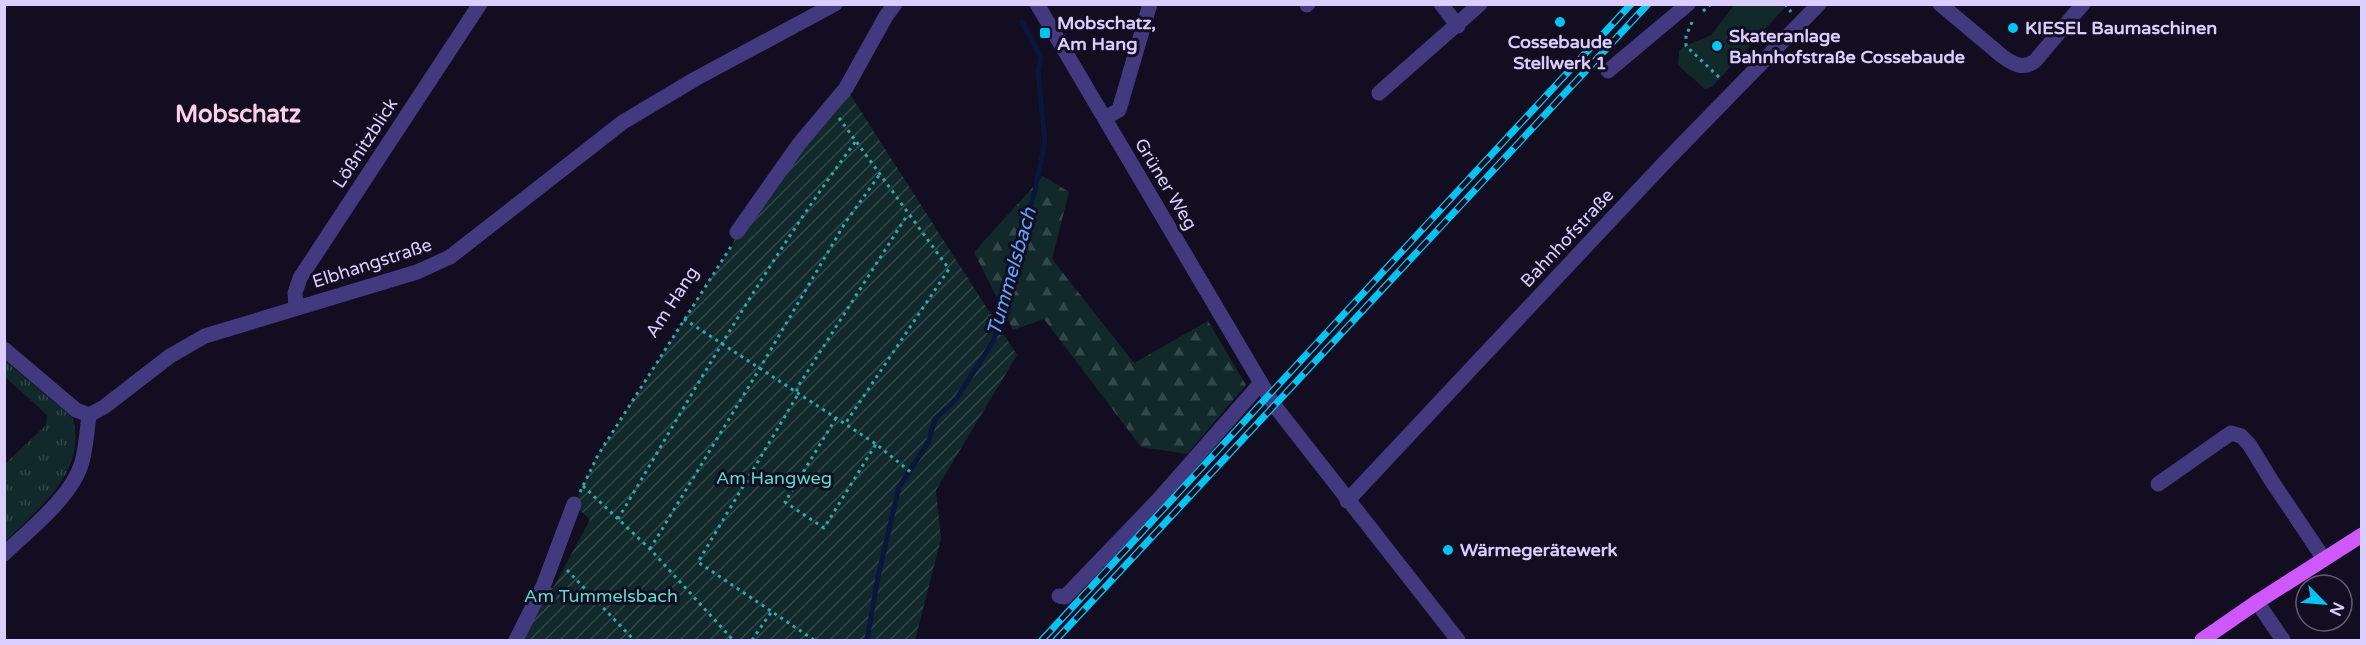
<svg xmlns="http://www.w3.org/2000/svg" width="2366" height="645" viewBox="0 0 2366 645" font-family="'Varela Round',sans-serif">
<style>
.grass{fill:url(#grass-tufts)}
.forest{fill:url(#forest-firs)}
.park{fill:#11292a}
.garden{fill:url(#garden-furrows)}
.lines{fill:none;stroke-linecap:round;stroke-linejoin:round}
.stream{stroke:#0a173d;stroke-width:5}
.path{stroke:#30aab0;stroke-width:3;stroke-dasharray:3 4.5;stroke-linecap:butt}
.minor{stroke:#43397f;stroke-width:15}
.major{stroke:#cf58fc;stroke-width:15}
.rail-casing{stroke:#05c3f3;stroke-width:7}
.rail{stroke:#130d21;stroke-width:4.5;stroke-dasharray:14;stroke-linecap:butt}
.poi-dot{fill:#05c3f3;stroke:#130d21;stroke-width:2}
.labels{text-anchor:middle;dominant-baseline:central;stroke-width:6;stroke-linejoin:round;paint-order:stroke}
.poi-label{font-size:18px;font-weight:bold;fill:#d9cefe;stroke:#130d21;text-anchor:start}
.street-label{font-size:18px;fill:#d9cefe;stroke:#130d21}
.park-label{font-size:18px;fill:#5cdcc9;stroke:#130d21}
.water-label{font-size:20px;font-style:italic;fill:#5ea3fc;stroke:#130d21}
.district-label{font-size:24px;font-weight:bold;fill:#fed0e9;stroke:#130d21}
</style>
<defs>
<pattern id="grass-tufts" width="24" height="20" patternUnits="userSpaceOnUse" patternTransform="scale(1.5)"><rect width="24" height="20" fill="#11292a"/><path d="M3 7l-1-3M5 7V3M7 7l1-3M15 17l-1-3M17 17v-4M19 17l1-3" fill="none" stroke="#33474a"/></pattern>
<pattern id="forest-firs" width="22" height="20" patternUnits="userSpaceOnUse" patternTransform="scale(1.5)"><rect width="22" height="20" fill="#11292a"/><path d="M5 1l3.5 6h-7zM16 11l3.5 6h-7z" fill="#33474a"/></pattern>
<pattern id="garden-furrows" width="10" height="10" patternUnits="userSpaceOnUse" patternTransform="scale(1.5)"><rect width="10" height="10" fill="#11292a"/><path d="M-1 1l2-2M0 10L10 0M9 11l2-2" fill="none" stroke="#33474a"/></pattern>
</defs>
<rect width="100%" height="100%" fill="#130d21"/>
<!-- grass -->
<path class="grass" d="M5,361L73,418C87,473 39,507 5,542V464L46,425L47,415L5,377Z"/>
<!-- forest -->
<path class="forest" d="M1043,176L1069,192L1052,259L1134,363L1208,321L1246,385L1187,454L1141,447L1044,319L1013,330L974,252Z"/>
<!-- park -->
<path class="park" d="M1734,5H1787L1712,87L1705,89L1678,65L1679,51L1683,47L1711,35Z"/>
<!-- garden -->
<path class="garden" d="M846,88L1017,355L936,490L941,539L915,640H516L544,584L553,588L590,520L574,504L598,455L733,244L737,232Z"/>
<g class="lines">
<!-- stream -->
<path class="stream" d="M867,640L878,577L899,487L928,443L935,419L957,398L994,340L1035,190L1045,141L1038,72L1041,57L1022,22"/>
<!-- path -->
<path class="path" d="M1785,4L1791,12
M1703,11L1711,4
M1692,22L1686,36V46L1722,80
M839,118L949,269L845,424
M684,319L876,444L913,474
M836,418L785,502L824,528L876,444
M583,486L650,549L733,640
M580,492L598,455L732,245
M618,519C694,391 767,261 856,141
M650,549L760,368L845,223L880,174
M567,570L634,640
M752,640L772,611
M814,640L698,562L797,396V388L908,214"/>
<!-- minor -->
<path class="minor" d="M1037,4L1274,405L1458,640
M1441,4L1458,26
M1940,4L2002,56C2013,64 2023,70 2035,61L2083,4
M1307,5L1308,4
M1608,71L1688,4
M1379,93L1480,4
M1105,118L1119,110L1150,4
M737,232L799,144L846,88L886,16L895,4
M296,308L295,293L300,278L480,4
M4,349L76,410L89,415
M89,415L104,407L170,356L205,336L417,272L450,257L623,122L697,78L835,4
M2158,484L2231,433L2241,436L2249,444L2271,480L2324,559
M1347,501L1666,161L1819,4
M4,554C30,529 72,497 82,462C86,447 87,431 89,415
M1059,596L1065,597L1159,499L1261,383
M2257,602L2283,640
M516,640L544,584L574,504"/>
<!-- major -->
<path class="major" d="M2202,640L2257,602L2362,535"/>
<defs>
<path id="rail" d="M1042,640L1631,4
M1056,640L1648,4"/>
</defs>
<!-- rail casing -->
<use href="#rail" class="rail-casing"/>
<!-- rail -->
<use href="#rail" class="rail"/>
</g>
<!-- markers -->
<g class="poi-dot">
<circle cx="1560" cy="22" r="6"/>
<circle cx="2013" cy="28" r="6"/>
<rect x="1039" y="27" width="12" height="12" rx="3"/>
<circle cx="1717" cy="46" r="6"/>
<circle cx="1448" cy="550" r="6"/>
</g>
<g class="labels">
<!-- poi labels -->
<g class="poi-label">
<text x="1057" y="23">Mobschatz,<tspan x="1057" dy="21">Am Hang</tspan></text>
<text x="2025" y="28">KIESEL Baumaschinen</text>
<text x="1729" y="36">Skateranlage<tspan x="1729" dy="21">Bahnhofstraße Cossebaude</tspan></text>
<text x="1560" y="42" text-anchor="middle">Cossebaude<tspan x="1560" dy="21">Stellwerk 1</tspan></text>
<text x="1460" y="550">Wärmegerätewerk</text>
</g>
<!-- street labels -->
<g class="street-label">
<text transform="translate(365 143) rotate(-57)">Lößnitzblick</text>
<text transform="translate(1166 184) rotate(59)">Grüner Weg</text>
<text transform="translate(1567 238) rotate(-47)">Bahnhofstraße</text>
<text transform="translate(372 263) rotate(-18)">Elbhangstraße</text>
<text transform="translate(672 302) rotate(-57)">Am Hang</text>
</g>
<!-- park labels -->
<g class="park-label">
<text x="774" y="478">Am Hangweg</text>
<text x="601" y="596">Am Tummelsbach</text>
</g>
<!-- water labels -->
<g class="water-label">
<text transform="translate(1012 272) rotate(-74)">Tummelsbach</text>
</g>
<!-- district labels -->
<g class="district-label">
<text x="238" y="114">Mobschatz</text>
</g>
</g>
<!-- border -->
<rect width="2366" height="645" fill="none" stroke="#d9cefe" stroke-width="12"/>
<!-- north arrow -->
<g transform="translate(2324 603) rotate(115)"><circle r="28" fill="#130d21" stroke="#625a79" stroke-width="1.5"/>
<path d="M0-4.5L10 22L0 15L-10 22Z" fill="#05c3f3"/>
<text y="-9" font-size="16" font-weight="bold" text-anchor="middle" fill="#d9cefe">N</text>
</g>
</svg>
